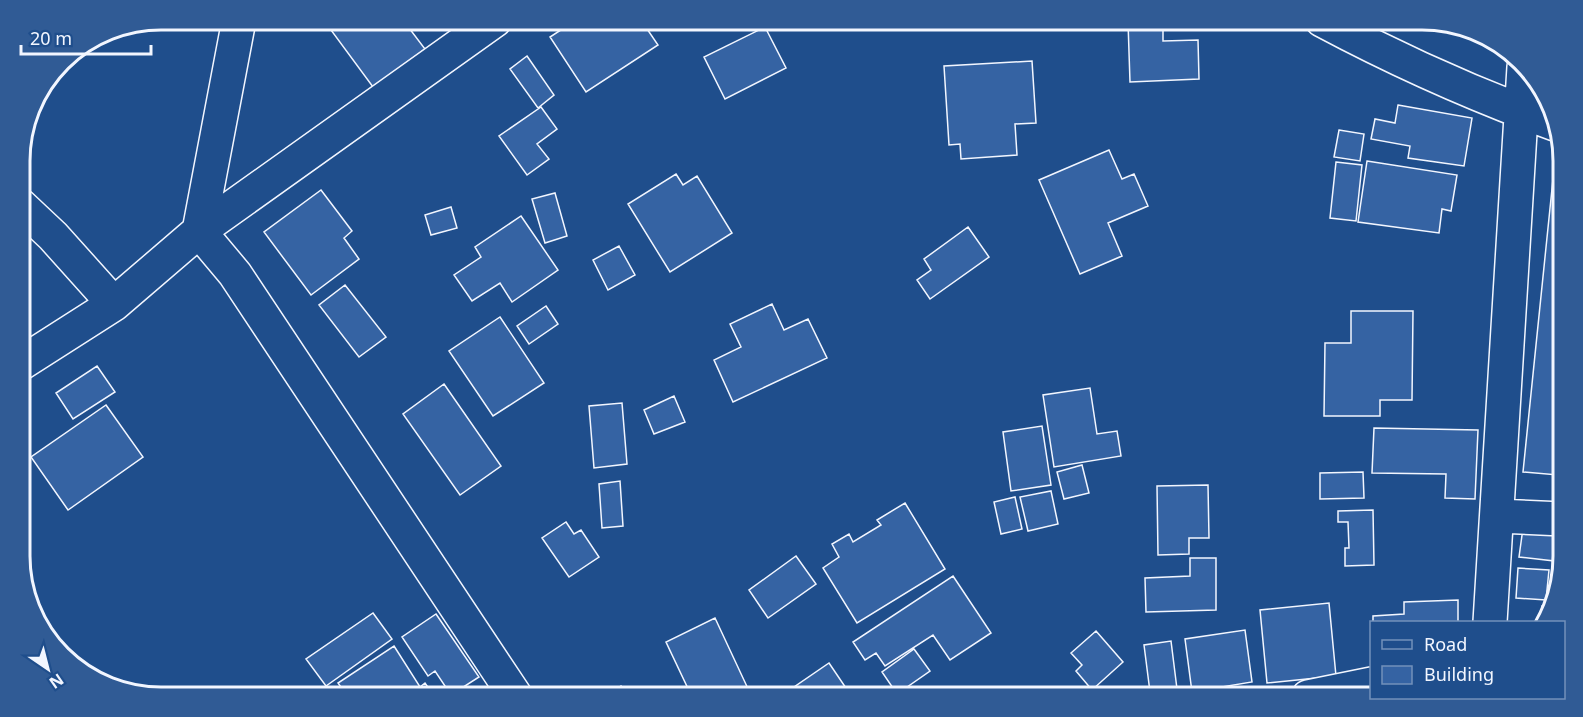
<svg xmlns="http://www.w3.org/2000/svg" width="1583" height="717" viewBox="0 0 1583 717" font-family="'Noto Sans',sans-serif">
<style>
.building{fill:#3563a3;stroke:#f2f6ff;stroke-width:1.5}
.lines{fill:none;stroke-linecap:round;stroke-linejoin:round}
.minor-casing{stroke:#f2f6ff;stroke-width:36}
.minor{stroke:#1f4e8c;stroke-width:33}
.rim{fill:none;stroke:#f2f6ff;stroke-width:3}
</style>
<rect width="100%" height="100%" fill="#1f4e8c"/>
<!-- building -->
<path class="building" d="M315,20H331L320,27Z
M336,20H403L425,49L373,87L328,26Z
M576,20H586L590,25L599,20H641L658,45L586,92L550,37Z
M1163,20V41L1198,40L1199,79L1130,82L1128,22Z
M765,27L786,68L725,99L704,57Z
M527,56L554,95L538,108L510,69Z
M1032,61L1036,123L1015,124L1017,155L961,159L960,144L949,145L944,66Z
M1398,105L1472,118L1464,166L1408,158L1410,146L1371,139L1375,119L1395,123Z
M541,107L557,129L537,144L549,159L527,175L499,136Z
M1339,130L1364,134L1360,161L1334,157Z
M1109,150L1122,179L1134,174L1148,206L1108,223L1122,256L1080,274L1039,180Z
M1367,161L1457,175L1451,211L1442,209L1439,233L1358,222Z
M1336,162L1362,165L1356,221L1330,218Z
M676,174L683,185L697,176L732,233L670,272L628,204Z
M1553,179L1562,180L1563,427L1558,475L1523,472Z
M321,190L352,231L344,238L359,259L311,295L264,232Z
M555,193L567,236L545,243L532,199Z
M451,207L457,228L431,235L425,215Z
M521,216L558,270L512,302L500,283L472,301L454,275L481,257L475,247Z
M968,227L989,257L930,299L917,280L931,270L924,259Z
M619,246L635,275L608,290L593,260Z
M345,285L386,337L359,357L319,305Z
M772,304L784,330L808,319L827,358L733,402L714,360L741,347L730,324Z
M546,306L558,324L529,344L517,326Z
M1351,311H1413L1412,400H1380V416H1324L1325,343H1351Z
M500,317L544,383L493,416L449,351Z
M97,366L115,392L73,419L56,393Z
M444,384L501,466L460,495L403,414Z
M1090,388L1097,434L1117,431L1121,456L1054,467L1043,395Z
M674,396L685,422L654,434L644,410Z
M622,403L627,464L594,468L589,406Z
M106,405L143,457L68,510L31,457Z
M1042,426L1051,485L1011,491L1003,432Z
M1374,428L1478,430L1475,499L1445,498L1446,474L1372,473Z
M1082,465L1089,493L1064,499L1057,472Z
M1363,472L1364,498L1320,499V473Z
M620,481L623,526L602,528L599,484Z
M1208,485L1209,538H1189V554L1158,555L1157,486Z
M1051,491L1058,524L1028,531L1020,497Z
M1015,497L1022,529L1001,534L994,502Z
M905,503L945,569L857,623L823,568L839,557L832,544L849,534L853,542L881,525L877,520Z
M1373,510L1374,565L1345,566V548H1349L1348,522H1338V511Z
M566,522L574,534L581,530L599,557L569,577L542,538Z
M1523,528L1563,533V556L1559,579H1552L1554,561L1519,557Z
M796,556L816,584L768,618L749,590Z
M1190,558H1216V610L1146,612L1145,578L1190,576Z
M1518,568L1549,570L1546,600L1516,598Z
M953,576L991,633L950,660L933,635L885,666L876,653L865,660L853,642Z
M1458,600V622H1373V616L1404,614V602Z
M1329,603L1336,676L1267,683L1260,610Z
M1542,606H1553V610L1541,622Z
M373,613L392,639L326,686L306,659Z
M436,614L479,677L451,695L435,671L428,676L402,637Z
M715,618L750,693L740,697H692L666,642Z
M1245,630L1252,682L1192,692L1185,639Z
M1096,631L1123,662L1092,690L1076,671L1082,665L1071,653Z
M1171,641L1177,689L1150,692L1144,645Z
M394,646L420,687L425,683L435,697H348L338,683Z
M914,649L930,671L897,694L882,672Z
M829,663L848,691L838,697H783L781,696Z
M621,686L629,697H604Z"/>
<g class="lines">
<defs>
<path id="minor" d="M239,20L199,231L235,274L516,697
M1322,20C1397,60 1475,95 1555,124
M20,205L53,236L114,304
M20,364L114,304L199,231L495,20
M1497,516L1563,519
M1490,622L1524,67
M1308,697L1372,684"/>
</defs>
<!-- minor casing -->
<use href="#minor" class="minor-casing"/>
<!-- minor -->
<use href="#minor" class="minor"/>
</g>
<!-- crop -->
<path d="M0 0H1583V717H0ZM161 30H1422A131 131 0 0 1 1553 161V556A131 131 0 0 1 1422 687H161A131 131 0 0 1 30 556V161A131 131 0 0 1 161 30Z" fill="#305b95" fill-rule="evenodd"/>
<path class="rim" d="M161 30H1422A131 131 0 0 1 1553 161V556A131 131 0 0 1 1422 687H161A131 131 0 0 1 30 556V161A131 131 0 0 1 161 30Z"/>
<!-- legend -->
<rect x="1370" y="621" width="195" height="78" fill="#1f4e8c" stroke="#7391ba" stroke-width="1.5"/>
<rect x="1382" y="640" width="30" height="9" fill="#1f4e8c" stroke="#7391ba" stroke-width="1.5"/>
<text x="1424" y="651" font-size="18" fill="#f2f6ff">Road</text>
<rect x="1382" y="666" width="30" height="18" fill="#3563a3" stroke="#7391ba" stroke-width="1.5"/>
<text x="1424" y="681" font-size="18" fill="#f2f6ff">Building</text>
<!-- north arrow -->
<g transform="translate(48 669) rotate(145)" stroke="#1f4e8c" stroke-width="4.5" paint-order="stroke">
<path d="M0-4.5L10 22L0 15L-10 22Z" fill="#f2f6ff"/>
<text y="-9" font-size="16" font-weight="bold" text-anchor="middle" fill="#f2f6ff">N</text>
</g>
<!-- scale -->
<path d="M21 45v9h130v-9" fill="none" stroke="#f2f6ff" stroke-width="3"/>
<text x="30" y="45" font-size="18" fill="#f2f6ff" stroke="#1f4e8c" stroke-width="4.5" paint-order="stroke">20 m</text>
</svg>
